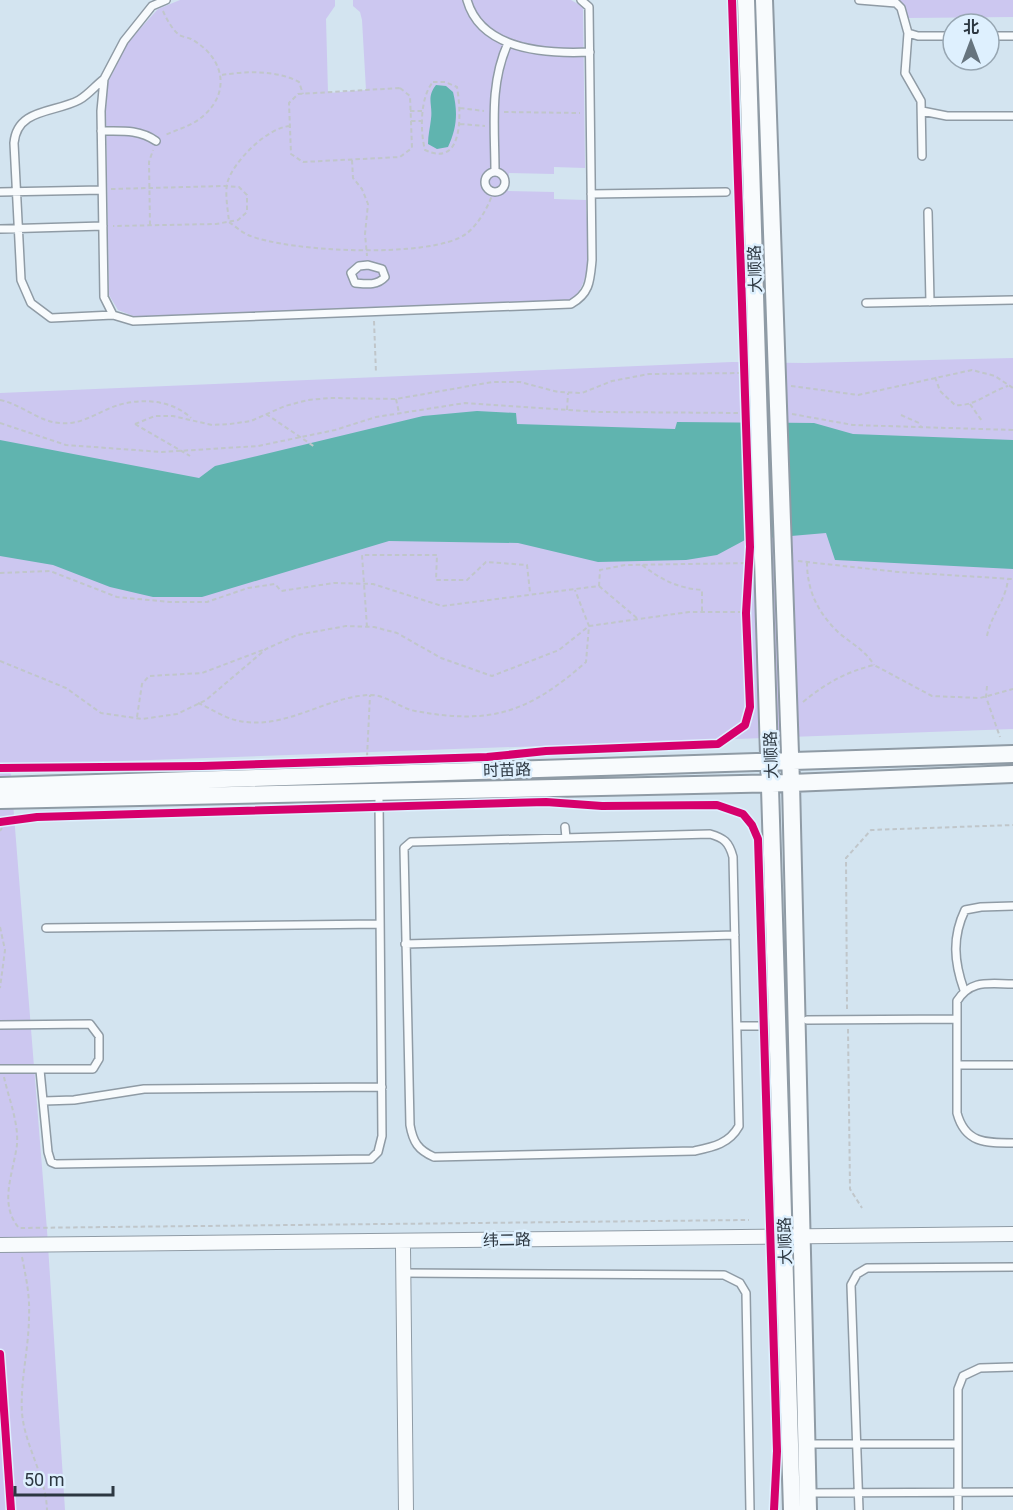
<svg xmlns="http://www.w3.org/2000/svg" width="1013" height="1510" viewBox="0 0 1013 1510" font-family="Roboto,'Noto Sans SC',sans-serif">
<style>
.green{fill:#ccc7f0}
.water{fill:#60b4af}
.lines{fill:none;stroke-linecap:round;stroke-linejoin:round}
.service-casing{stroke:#8f9ba5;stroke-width:10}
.minor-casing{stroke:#8f9ba5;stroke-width:16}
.tertiary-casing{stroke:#8f9ba5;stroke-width:20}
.path{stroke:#c0c6ca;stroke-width:2;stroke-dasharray:4.5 3;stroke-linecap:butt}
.service{stroke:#f8fbfd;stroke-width:7}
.minor{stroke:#f8fbfd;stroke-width:14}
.tertiary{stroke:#f8fbfd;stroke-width:16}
.path-bridge{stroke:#c0c6ca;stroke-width:2;stroke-dasharray:4.5 3;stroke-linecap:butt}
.cycleway-casing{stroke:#def0fe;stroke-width:11}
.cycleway{stroke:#d6006c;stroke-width:8}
.labels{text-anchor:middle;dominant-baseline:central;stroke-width:5;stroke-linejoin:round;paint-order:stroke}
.street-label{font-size:16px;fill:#2c3741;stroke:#def0fe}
</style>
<rect width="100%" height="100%" fill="#d3e4f0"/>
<!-- green -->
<path class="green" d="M180,0H335V6L326,19L328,93L366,90L362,20L360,12L353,6V0H571L583,7L585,168L554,167V174L509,173L508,191L554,192V199L586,200C586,230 597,283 569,301L136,317L118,310L109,295L106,110L108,82L129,41L158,9Z
M890,0H1013V17L908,18L902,5Z
M1013,358V729L10,765L47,1230L65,1510H0V393L732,362L805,363Z"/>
<!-- water -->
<path class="water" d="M436,85L446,86L453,92C458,112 457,128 448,147L437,149L428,144C428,135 430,128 431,119C433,104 426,98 436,85Z
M477,411L516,413L517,424L675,429L677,422L814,423L853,434L1013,440V569L835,560L826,533L745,540L717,555L686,560L598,562L518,543L389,541L202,597H153L110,587L53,565L0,556V440L199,478L215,466L423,416Z"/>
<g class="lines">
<defs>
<path id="service" d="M166,0L152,6L124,41L104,79L101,111L104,297L113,315L133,321L571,304C590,293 590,281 592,260L589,7L581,0
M467,0C481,50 547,54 590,52
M859,0L896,3L901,8L908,33L918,36H953
M908,33L905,73L921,101L922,156
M989,36H1013
M104,79C96,85 88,95 79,100C55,113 17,108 14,143L21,280L31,303L51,318L113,315
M922,111L947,116H1013
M101,131C121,131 139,129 156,141
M485 182a10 10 0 1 1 20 0a10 10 0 1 1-20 0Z
M495,172C495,127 489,85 508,43
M0,192L102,190
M591,194L726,192
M928,212L930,302
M0,229L103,226
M368,265L382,269L385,277C377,286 366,284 355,283L351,273L359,266Z
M866,303L1013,300
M565,827L566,838
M710,834C724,838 729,842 733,857L739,1126C729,1144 713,1147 694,1151L434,1157C418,1150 413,1142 410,1125L404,848L411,842Z
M46,928L380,924
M405,944L735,935
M1013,984C989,984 971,979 957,1001V1113C965,1143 985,1143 1013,1143
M964,990C954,962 952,937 965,910L981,907L1013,906
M807,1020L957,1019
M0,1025L90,1024L99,1036V1059L93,1069H0
M737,1026H763
M957,1065H1013
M40,1070L48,1152L51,1162L56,1164L371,1159L378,1152L382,1136L379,800
M44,1101L74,1100L144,1089L382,1087
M404,1273L724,1275L740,1283L746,1293L750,1510
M807,1444H958
M808,1493L1013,1492
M859,1510L851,1285L857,1274L867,1268L1013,1267
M958,1510V1389L963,1376L980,1368L1013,1367"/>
<path id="minor" d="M0,1245L1013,1234
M403,1248L406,1510"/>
<path id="tertiary" d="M746,0L792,1510
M764,0L791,783L808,1510
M0,786L1013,754
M0,800L791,783L1013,774"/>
</defs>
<!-- service casing -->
<use href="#service" class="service-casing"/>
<!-- minor casing -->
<use href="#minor" class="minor-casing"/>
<!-- tertiary casing -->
<use href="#tertiary" class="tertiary-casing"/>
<!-- path -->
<path class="path" d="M163,11C166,18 172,29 178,34C181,37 187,37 191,39C226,58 232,96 198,120C188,127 176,130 165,135
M222,75C246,71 277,70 299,82L303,94
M433,82H445L457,87C461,110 465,169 425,150C420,131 420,97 433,82Z
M400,88L410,96L412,148L400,157L303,162L291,154L289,103L298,94Z
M460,108L484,111
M410,111H424
M504,112L580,113
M411,121H423
M460,124L485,126
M290,126C268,127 232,162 227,184C225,196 228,210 229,222C235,226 241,232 248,235C288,252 431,259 466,234C478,225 489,206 493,192
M352,160L353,178L362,189L368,204L365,234L367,256
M111,189L224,186L239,187L247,195V212L238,220L216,224L113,226
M150,225L149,162L153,150
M374,321L376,373
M935,377L940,391L955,405C974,407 989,392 1008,386
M791,386L858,395L972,370L995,376L1013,388
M396,399L399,413
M0,400C21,404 39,422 60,423C78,425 92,416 108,409C134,397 170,398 191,418
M970,404L982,421
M567,410L568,393
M792,414L853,425L1013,430
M901,415L919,423L921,427
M0,423L66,445L162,452L258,446L335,430L376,417L465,403L598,412L744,413
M135,424L155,416H173L212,425L230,424L251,421L285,406L308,400L330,398L396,399L492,382H520L558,392L582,393L612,381L649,374L742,373
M798,561L898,572L1013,579
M807,562C807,591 818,613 839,633C852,644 865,650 874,665
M642,565C662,580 677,588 702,590V612
M0,573L50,571L117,597L170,602H207L248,588L275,584L281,591L334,583L373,584L442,606L599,586L600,570L625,565L750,563
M599,586L638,619
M367,627L362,555H437L436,580H467L486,562L527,565L530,592
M987,636C991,615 1006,600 1008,579
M0,661L66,688L101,713L142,719L177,714L206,700L266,649L297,635L346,626L374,627L397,633L441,658L492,676L559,650L589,626L689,612H740
M987,686L986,697L1000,737
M803,702C826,683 846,672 874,665L932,696L980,698L1013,689
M198,703C210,708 223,717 235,720C283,732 322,698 368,695C386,694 399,708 415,711C491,725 528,713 586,662L589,626L575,590
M137,717L142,684L149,676L202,673L263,650
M367,757L370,695
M0,831L2,828
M0,927L5,950L0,988
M847,1009L846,858L871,830L1013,825
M848,1029L850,1189L862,1208
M4,1077C9,1100 21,1128 16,1151C11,1179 0,1206 19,1228L749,1220
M22,1257C26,1277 30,1296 29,1316C29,1348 20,1381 22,1413C25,1447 46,1476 47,1510"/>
<!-- service -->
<use href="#service" class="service"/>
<!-- minor -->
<use href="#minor" class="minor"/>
<!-- tertiary -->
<use href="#tertiary" class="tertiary"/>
<!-- path-bridge -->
<path class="path-bridge" d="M266,414L315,447
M135,424L190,456"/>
<defs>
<path id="cycleway" d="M0,768L202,766L487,757L546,751L718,744L745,725L750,707L746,613L750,547L732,0
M0,822L37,817L546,802L602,806L717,805L743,814L752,825L758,839L777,1451L774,1510
M0,1354L11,1510"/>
</defs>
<!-- cycleway casing -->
<use href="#cycleway" class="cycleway-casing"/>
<!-- cycleway -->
<use href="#cycleway" class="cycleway"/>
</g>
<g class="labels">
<!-- street labels -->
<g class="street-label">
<text transform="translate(755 269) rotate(-92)">大顺路</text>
<text transform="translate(771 755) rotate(-92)">大顺路</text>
<text transform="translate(507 770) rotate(-2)">时苗路</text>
<text transform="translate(507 1240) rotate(-1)">纬二路</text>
<text transform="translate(785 1241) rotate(-92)">大顺路</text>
</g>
</g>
<!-- north arrow -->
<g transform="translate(971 42)"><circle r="28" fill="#def0fe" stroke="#97a6b2" stroke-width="1.5"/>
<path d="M0-4.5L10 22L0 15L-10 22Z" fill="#66747e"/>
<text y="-9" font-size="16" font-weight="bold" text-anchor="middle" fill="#2c3741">北</text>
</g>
<!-- scale -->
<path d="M15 1486v9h98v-9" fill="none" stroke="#2c3741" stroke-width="3"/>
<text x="24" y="1486" font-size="18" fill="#2c3741" stroke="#def0fe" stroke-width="4.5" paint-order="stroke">50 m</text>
</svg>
